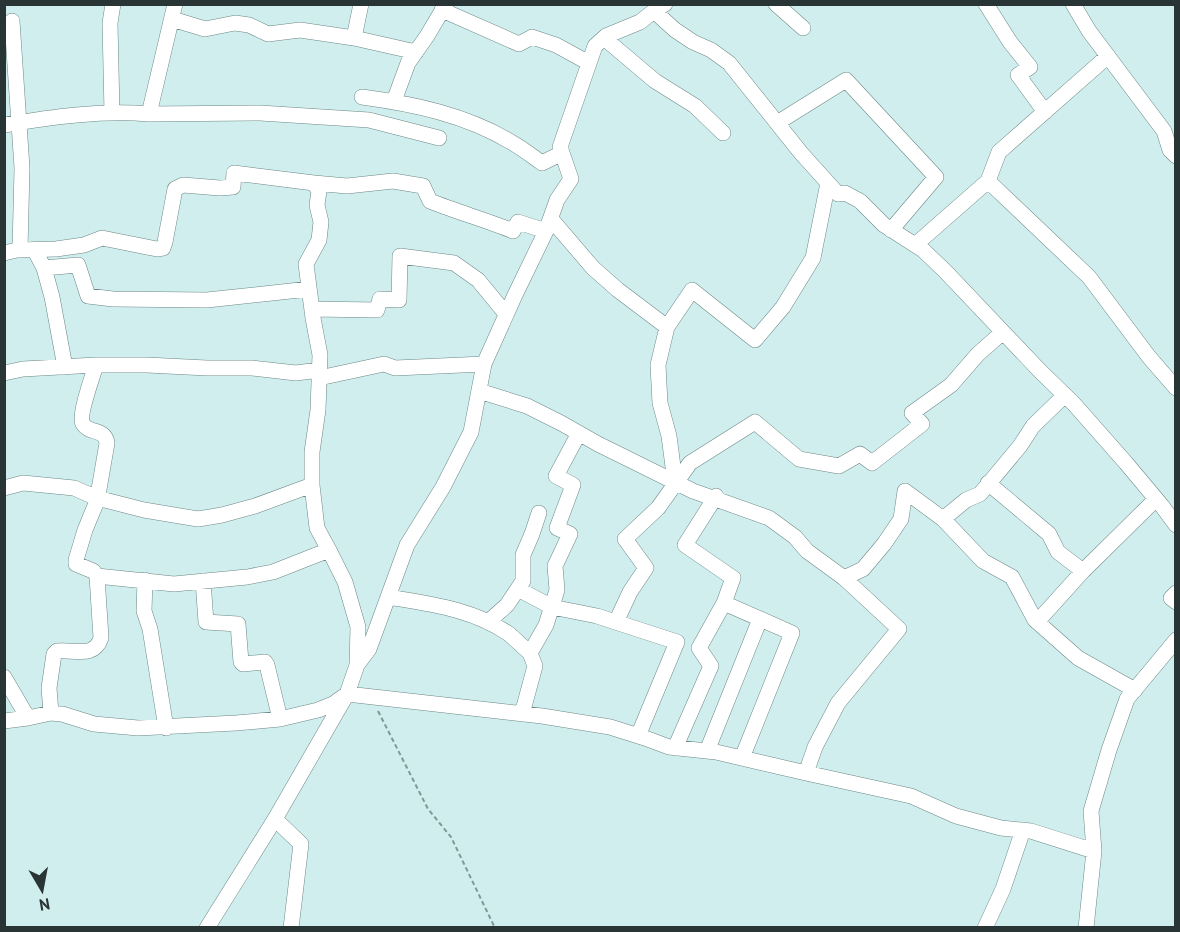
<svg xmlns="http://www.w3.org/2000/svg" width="1180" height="932" viewBox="0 0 1180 932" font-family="'PT Sans',sans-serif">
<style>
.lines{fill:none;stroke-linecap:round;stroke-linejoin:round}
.minor-casing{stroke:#6c8887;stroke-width:16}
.path{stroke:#829897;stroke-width:2;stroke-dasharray:4.5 3;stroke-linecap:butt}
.minor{stroke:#fff;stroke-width:15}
</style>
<rect width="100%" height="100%" fill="#d0eeed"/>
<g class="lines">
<defs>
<path id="minor" d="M776,4L803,28
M986,4L1010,42L1030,67L1018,75L1045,112
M1073,4L1089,31L1164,131L1170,150L1176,156
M442,10L519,44L532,37L556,45L589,63
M654,11L675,30L693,42L711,50L729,63L801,153L838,194L845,193L860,201L884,225L923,250L945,271L1040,371L1074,404L1126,463L1162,506L1176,525
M172,19L205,29L235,23L249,25L268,34L300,30L354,38L416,52
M12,21L22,168L20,250
M354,38L361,4
M604,38L655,81L695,106L723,133
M362,97C414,104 466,115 511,142C522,148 532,156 542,163L562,153
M394,101L408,63L427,36L446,4
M112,113L110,23L113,4
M149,114L175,4
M777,123L846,80L936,177L891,230
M4,125C52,117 101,110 149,114L260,113L369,120L439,138
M988,181L1089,277L1149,357L1176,388
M314,183L347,186L393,181L423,186L430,201C457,212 486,220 513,231L518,222L546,231
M551,219L593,268L618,290L667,327L692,290L755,340L783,307L813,258L828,183
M915,245L988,181L999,152L1108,56
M34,249L44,268L78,265L88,296L113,299L207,300L309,289
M4,253L17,250L56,249L84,245L102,238L157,249L163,248L165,242L175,189L183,185L220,188L233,187L234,173L314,183L319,191L317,205L321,222L319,240L306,264L313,318L320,355L318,410L312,452V485L317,528L329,550L345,582L358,627L357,665
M44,268L52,297L65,367
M312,309L377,310L380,299L399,300L400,256L454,263L478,280L506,314
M667,327L658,365L660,403L669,436L675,482
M4,373L23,369L96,365H147L207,368H252L296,373L319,370
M319,378L384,364L395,368L484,364
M479,391L527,406L561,423L598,444L693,491L769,518L795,537L807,551L844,578L899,629L838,703L815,747L806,773
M988,483L1049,534L1058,552L1083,571
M4,488L23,483L74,488L97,498L144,510L198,519L222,515L255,506L312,485
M943,519L966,500L980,494L1020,446L1033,426L1065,395
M97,576L174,584L247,577L273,572L329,550
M844,578L863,569L884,544L901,519L905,491L943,519L983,561L1012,577L1035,620L1078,658L1135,690
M145,580L144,611L150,629L166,728
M203,581L206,622L238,624L241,662L243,664L265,662L267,665L280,719
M518,589L552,607L597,616L677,642L638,736
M1176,593L1171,598L1176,602
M388,597C430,604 473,609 509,634C516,640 523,647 530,653
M724,603L792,633L742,758
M488,622L507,605L523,581V555L532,534L539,513
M616,622L630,592L646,568L625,539L658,508L690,463L755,422L799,459L839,466L860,454L872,463L922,424L912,413L951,385L978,354L1003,332
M1037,622L1083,571L1156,499
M4,677L28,718
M51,713L49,688L54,654L57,651C74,649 94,659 101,638L97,576L93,571L76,564V560L85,530L97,501L107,443C105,428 89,434 83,424C78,416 93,375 96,365
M522,714L535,666L530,653L546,625L557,590L555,566L570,534L557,528L573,485L556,476L579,433
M4,721L28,718L51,713L62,714L94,724L138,728L236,723L280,719L318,710L333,704L347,694L542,716L610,727L645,738L669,747L716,752L806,773L911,796L956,816L1001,828L1031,831L1094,851
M675,748L711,666L699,648L724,603L733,578L685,545L716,496
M707,751L760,619
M275,819L301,844L291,928
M207,928L275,819L347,694L357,665L369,649L407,545L443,487L471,432L484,364L515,295L546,231L557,200L571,179L560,147L595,46L606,36L640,22L654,11L665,4
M985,928L1003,889L1023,830
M1086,928L1094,851L1091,811L1109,750L1127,699L1176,640"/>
</defs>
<!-- minor casing -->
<use href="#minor" class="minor-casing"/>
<!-- path -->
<path class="path" d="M378,711L428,809L451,837L495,928"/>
<!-- minor -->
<use href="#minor" class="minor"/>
</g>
<!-- border -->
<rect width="1180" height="932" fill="none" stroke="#293534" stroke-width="12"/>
<!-- north arrow -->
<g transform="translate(42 890) rotate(170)" stroke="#d0eeed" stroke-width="4.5" paint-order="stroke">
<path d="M0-4.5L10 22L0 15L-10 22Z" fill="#293534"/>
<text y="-9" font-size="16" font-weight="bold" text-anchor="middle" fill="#293534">N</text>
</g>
</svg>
